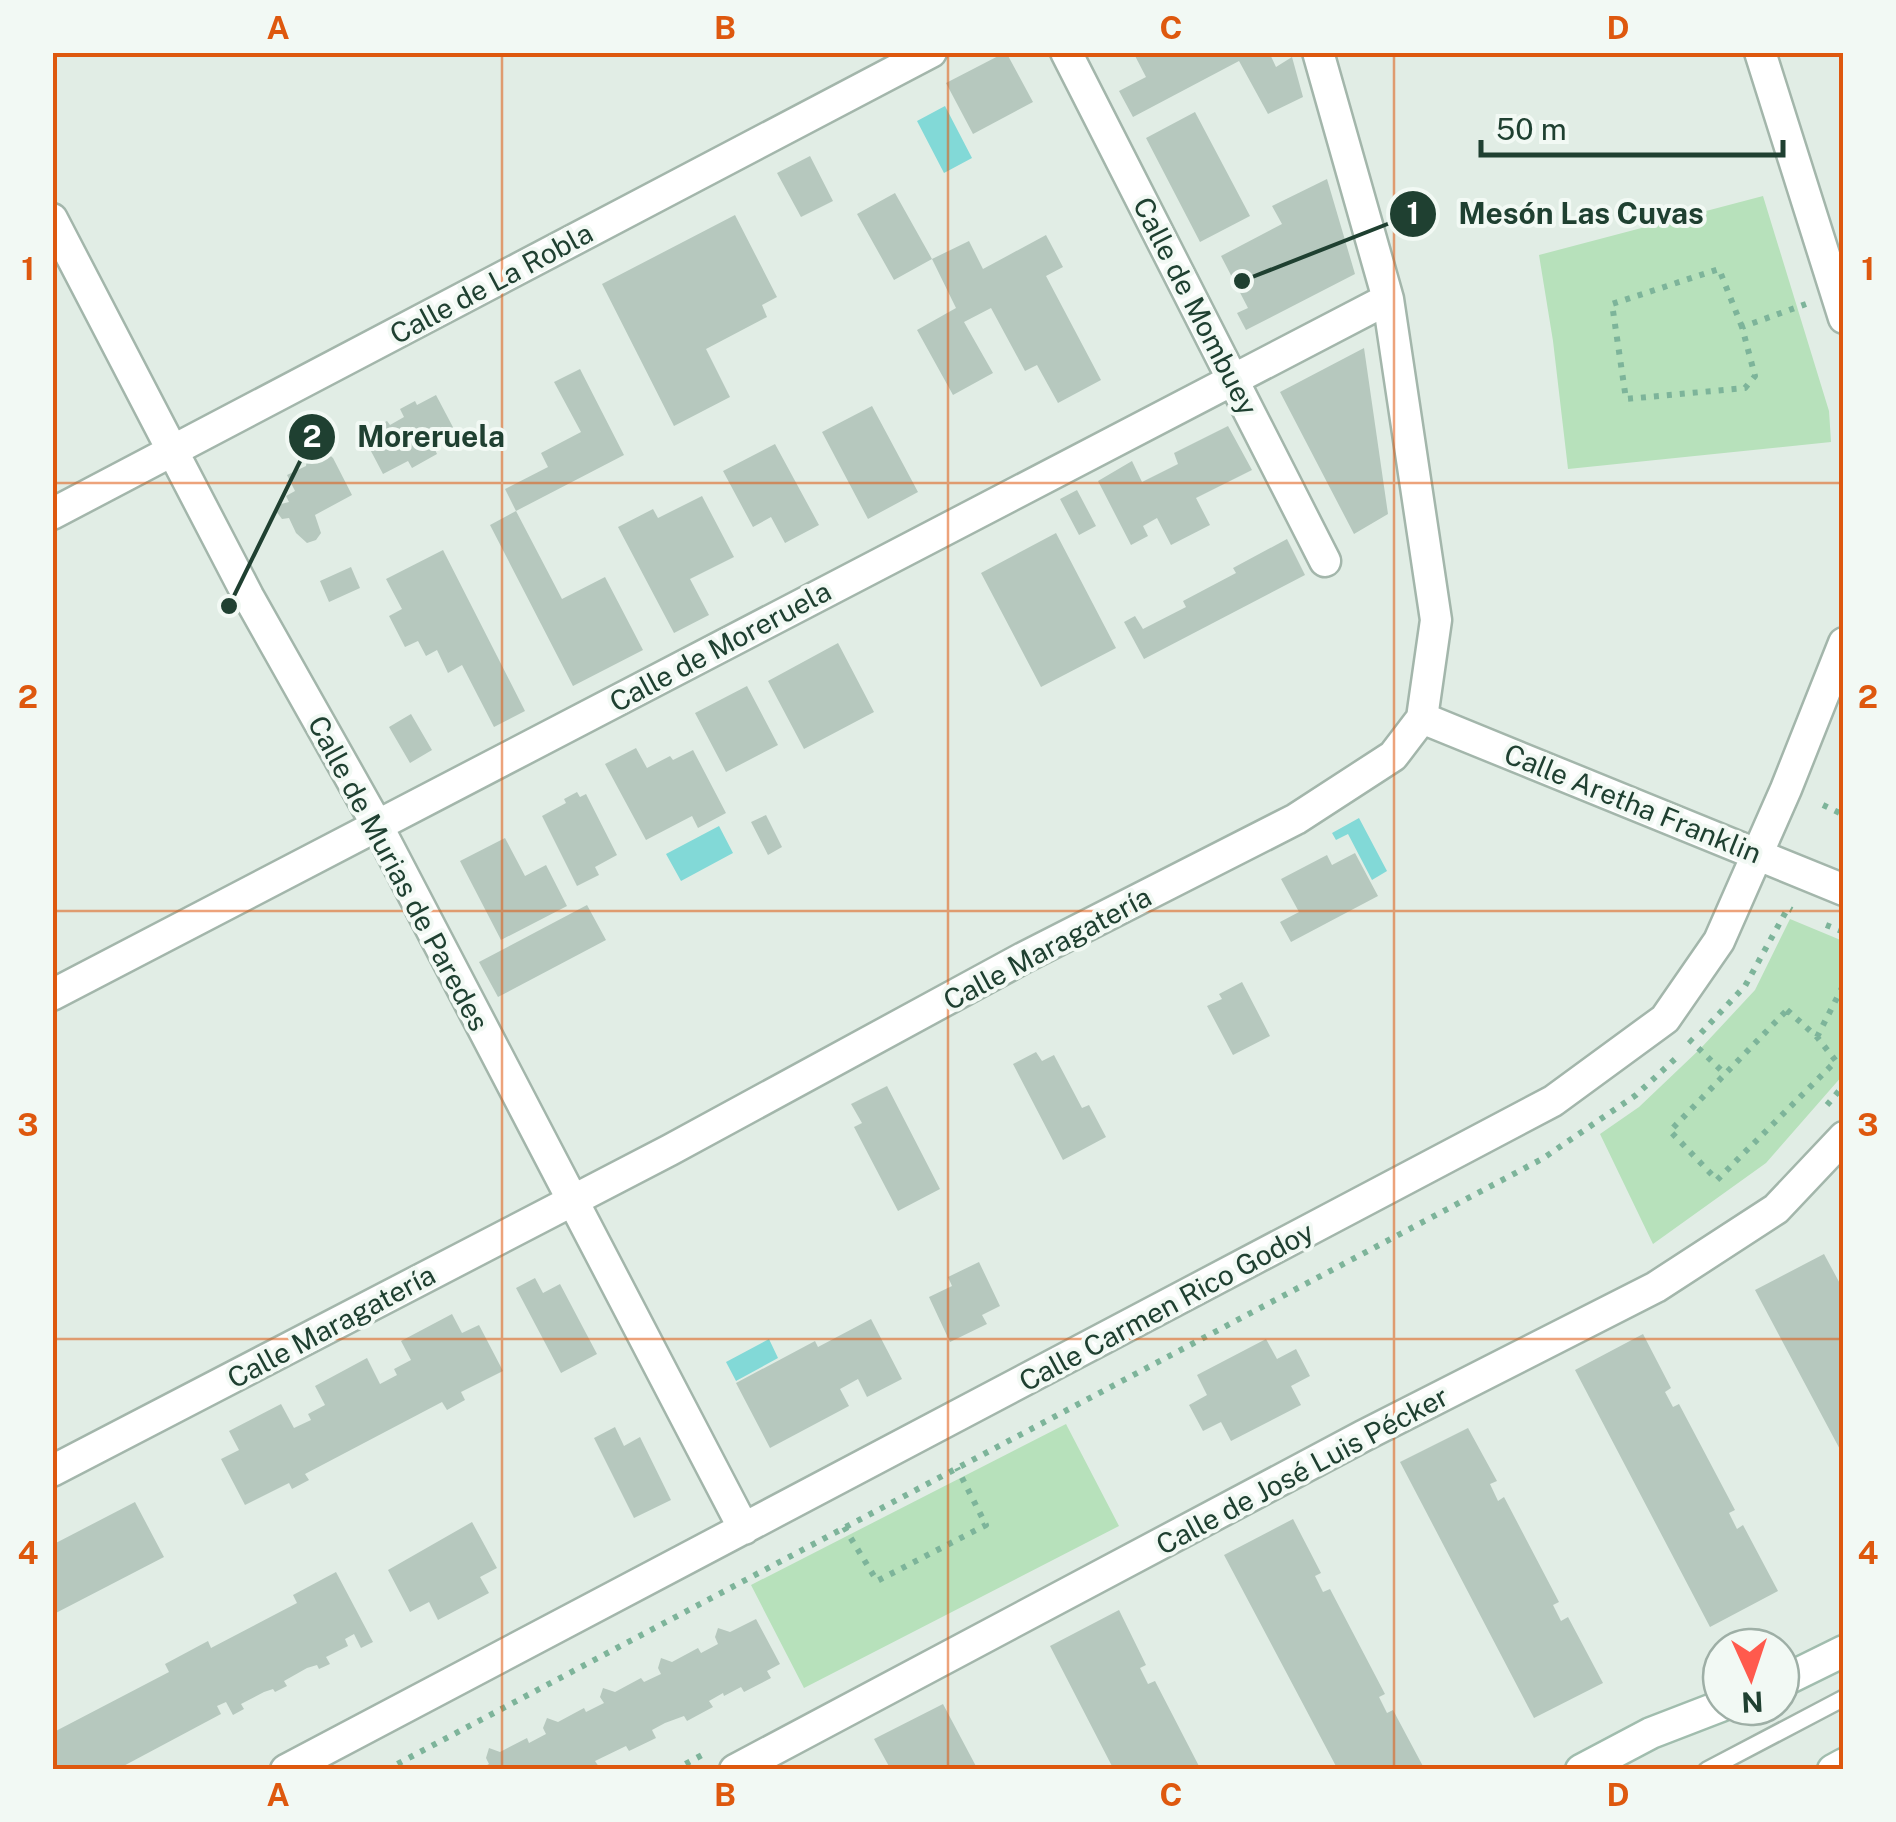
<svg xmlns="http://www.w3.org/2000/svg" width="1896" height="1822" viewBox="0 0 1896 1822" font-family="'Public Sans',sans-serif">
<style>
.green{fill:#b7e1bb}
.water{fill:#82d9d7}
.building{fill:#b6c8be}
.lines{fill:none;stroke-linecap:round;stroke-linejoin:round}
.lane-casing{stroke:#a3b6ab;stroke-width:20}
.street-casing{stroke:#a3b6ab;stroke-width:35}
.secondary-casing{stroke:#a1bdae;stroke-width:35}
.path{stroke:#7db49a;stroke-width:6;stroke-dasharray:5 8;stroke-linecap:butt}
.lane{stroke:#fff;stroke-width:15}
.street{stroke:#fff;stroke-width:30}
.secondary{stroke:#fff;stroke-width:30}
.grid{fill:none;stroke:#de580e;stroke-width:2.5;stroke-opacity:0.55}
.labels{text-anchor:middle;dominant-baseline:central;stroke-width:8;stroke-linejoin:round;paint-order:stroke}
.street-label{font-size:28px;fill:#1f4031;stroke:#f2f9f4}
.leader{fill:none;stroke:#1f4031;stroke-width:4}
.callout-dot{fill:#1f4031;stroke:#f2f9f4;stroke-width:4}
.mark-label{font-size:30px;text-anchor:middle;font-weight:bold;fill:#fff}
.callout-label{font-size:30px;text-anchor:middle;font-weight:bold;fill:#1f4031;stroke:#f2f9f4;stroke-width:8;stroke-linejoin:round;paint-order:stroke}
.neatline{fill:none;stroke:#de580e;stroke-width:4}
.grid-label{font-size:32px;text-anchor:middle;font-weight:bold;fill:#de580e}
</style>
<rect width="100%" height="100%" fill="#e1ede5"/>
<!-- green -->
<path class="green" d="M1763,196L1829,411L1831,442L1568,469L1553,341L1539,255Z
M1790,919L1843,941V1075L1766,1163L1653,1244L1600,1134L1639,1107L1701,1048L1755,990Z
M1066,1424L1119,1526L804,1688L751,1585Z"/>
<!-- water -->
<path class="water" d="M945,106L972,158L944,173L917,121Z
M1359,818L1387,871L1372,880L1348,834L1336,840L1332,833Z
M719,826L733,853L681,881L666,854Z
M769,1339L778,1358L736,1381L726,1362Z"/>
<!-- building -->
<path class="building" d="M1006,52L1033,102L973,134L946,83Z
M1133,52H1269L1276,67L1292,57L1303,97L1268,114L1239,61L1133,117L1119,91L1146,77Z
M1195,112L1250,216L1200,242L1146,138Z
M810,156L833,201L801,217L777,173Z
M1327,179L1355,274L1246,330L1237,313L1248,308L1221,256L1282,224L1272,206Z
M895,193L932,259L969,241L983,269L1046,235L1063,267L1046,276L1101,380L1058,403L1037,365L1025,371L991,308L964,322L993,373L953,395L917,330L956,308L932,259L894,280L857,214Z
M735,215L777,297L762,305L767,317L706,349L730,397L674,426L602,284Z
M1364,348L1388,514L1354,534L1280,392Z
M580,369L624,455L516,511L505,489L548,467L541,453L581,432L554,382Z
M436,395L455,431L432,443L437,454L412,468L408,461L383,474L362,434L387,421L390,425L404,417L400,409L415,401L417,405Z
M872,406L918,492L868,519L822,432Z
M1228,426L1252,470L1196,498L1210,525L1171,545L1157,518L1143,526L1148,536L1131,545L1098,481L1132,461L1142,482L1178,464L1174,453Z
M775,444L819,525L785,543L771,517L753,527L723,471Z
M321,447L333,458L352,495L315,515L321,533L316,540L307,543L296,533L289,518L282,519L276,511L281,504L289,502L286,496L295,491L287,475L306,466L308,451Z
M1077,490L1096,526L1079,535L1060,499Z
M702,496L734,557L690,579L709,615L674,633L618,527L653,509L658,518Z
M516,511L562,599L605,577L643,650L573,686L490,525Z
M1056,533L1116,648L1041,687L981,573Z
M1287,539L1305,575L1144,659L1124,622L1135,616L1143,629L1186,607L1183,601L1236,573L1233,568Z
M443,550L525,711L494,727L462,665L448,673L437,650L426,656L418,641L405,647L389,616L402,609L386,579Z
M351,567L360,588L329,602L320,581Z
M838,643L874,712L804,749L768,681Z
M747,686L778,745L726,772L695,713Z
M411,714L432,750L410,763L389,727Z
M636,748L647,768L670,756L673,760L693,750L726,813L698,828L692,816L646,840L605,764Z
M577,792L580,797L586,794L617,855L595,867L599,875L577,886L542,816L566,803L564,799Z
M766,815L782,847L768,855L751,822Z
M505,838L525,876L546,865L567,906L501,940L460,861Z
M1355,853L1378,896L1291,942L1280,922L1299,912L1281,879L1327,855L1332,865Z
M587,905L606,940L498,997L479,962Z
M1242,982L1270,1036L1233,1055L1207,1006L1222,999L1219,994Z
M1036,1052L1042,1061L1054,1055L1082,1108L1089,1105L1106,1137L1063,1160L1013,1064Z
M887,1086L940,1189L898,1211L854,1127L862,1123L851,1104Z
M1824,1254L1844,1291V1298L1840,1300L1844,1307V1457L1755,1290Z
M979,1262L1000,1306L982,1315L987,1324L950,1342L929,1297L952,1286L948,1277Z
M535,1278L543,1293L560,1284L597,1354L561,1373L516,1288Z
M452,1314L462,1333L479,1325L503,1371L461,1392L465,1400L447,1410L442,1402L305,1474L309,1480L292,1489L289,1483L245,1505L221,1459L239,1450L229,1431L281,1404L294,1428L311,1420L308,1414L325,1405L315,1386L367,1358L380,1384L397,1375L394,1369L411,1360L401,1341Z
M871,1319L902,1379L867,1397L858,1379L840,1389L849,1406L770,1448L736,1383L815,1341L818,1347Z
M1643,1334L1671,1388L1665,1392L1673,1407L1679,1404L1735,1510L1729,1513L1737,1529L1743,1525L1778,1591L1710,1627L1575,1370Z
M1266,1339L1277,1359L1296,1349L1310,1376L1291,1386L1301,1405L1231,1441L1221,1422L1203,1431L1189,1405L1207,1395L1197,1375Z
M615,1427L624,1446L640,1437L671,1500L634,1518L594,1438Z
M1468,1428L1497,1481L1490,1484L1498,1501L1504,1497L1559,1602L1553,1605L1561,1621L1568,1617L1603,1683L1534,1718L1400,1462Z
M135,1502L164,1557L52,1615V1545Z
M1293,1519L1321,1573L1315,1576L1323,1592L1330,1589L1385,1694L1379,1697L1387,1713L1393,1710L1425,1770H1338L1224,1555Z
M472,1522L497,1568L480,1577L489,1593L438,1620L429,1602L410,1612L388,1570Z
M336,1572L373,1642L361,1648L354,1634L345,1639L348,1646L326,1657L330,1664L319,1669L317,1665L307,1668L284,1681L287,1686L275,1692L273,1689L264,1692L241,1704L244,1709L233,1715L226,1702L217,1706L221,1714L116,1770H52V1733L169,1672L165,1664L208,1641L211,1648L297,1603L293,1595Z
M1119,1610L1146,1665L1140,1668L1148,1684L1155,1681L1201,1770H1114L1050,1646Z
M756,1619L780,1664L767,1671L771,1678L744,1692L741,1687L724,1696L723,1693L709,1701L713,1707L687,1721L684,1716L665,1723L652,1730L656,1738L629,1751L626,1746L595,1761L599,1767L595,1770H478L489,1764L486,1758L489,1748L500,1752L527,1738L529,1743L546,1734L543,1728L547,1718L558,1722L584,1708L586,1712L604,1703L600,1697L603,1688L615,1692L641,1678L644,1682L661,1674L658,1668L661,1658L672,1662L698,1648L701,1653L718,1644L715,1637L718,1628L730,1632Z
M943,1704L978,1770H891L874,1739Z"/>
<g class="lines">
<defs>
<path id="lane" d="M1707,1770L1844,1698"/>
<path id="street" d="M1066,52L1325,561
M1760,52L1844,318
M52,219L248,596L377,825L744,1529
M52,514L931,52
M1422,718L1844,890
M52,995L1388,299
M52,1471L670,1150L1023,958L1296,819L1393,756L1422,718L1436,620L1388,299L1318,52
M286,1770L1553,1101L1665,1019L1719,941L1786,789L1844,643
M735,1770L1363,1436L1656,1287L1776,1209L1844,1137"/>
<path id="secondary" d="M1781,1682L1844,1651
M1581,1770L1651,1733L1721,1706
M1833,1770L1844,1764"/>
</defs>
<!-- lane casing -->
<use href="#lane" class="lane-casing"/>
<!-- street casing -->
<use href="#street" class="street-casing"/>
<!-- secondary casing -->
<use href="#secondary" class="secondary-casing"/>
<!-- path -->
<path class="path" d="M1742,327L1719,269L1612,304L1626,399L1745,388L1755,376L1742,327L1806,304
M1823,805L1844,815
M1826,925L1844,932
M1787,1010L1817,1037L1836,1061L1717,1180L1670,1131Z
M1701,1033L1745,986L1788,908L1792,910
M1817,1037L1844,984
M1689,1039L1725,1074
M1827,1105L1844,1085
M844,1527L877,1581L986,1525L957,1468
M386,1770L1542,1159L1636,1095L1675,1059
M674,1770L704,1754"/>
<!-- lane -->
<use href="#lane" class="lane"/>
<!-- street -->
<use href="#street" class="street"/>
<!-- secondary -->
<use href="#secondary" class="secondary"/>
</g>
<!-- grid -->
<path class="grid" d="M502,52V1770M948,52V1770M1394,52V1770M52,483H1844M52,911H1844M52,1339H1844"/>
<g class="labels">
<!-- street labels -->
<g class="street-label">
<text transform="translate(491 283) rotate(-28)">Calle de La Robla</text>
<text transform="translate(1196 306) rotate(63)">Calle de Mombuey</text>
<text transform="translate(720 646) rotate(-28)">Calle de Moreruela</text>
<text transform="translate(1633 803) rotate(22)">Calle Aretha Franklin</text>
<text transform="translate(399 873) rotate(62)">Calle de Murias de Paredes</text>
<text transform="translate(1047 948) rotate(-28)">Calle Maragatería</text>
<text transform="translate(1166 1306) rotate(-28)">Calle Carmen Rico Godoy</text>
<text transform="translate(331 1326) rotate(-28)">Calle Maragatería</text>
<text transform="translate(1302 1470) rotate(-28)">Calle de José Luis Pécker</text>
</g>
</g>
<!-- callouts -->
<path class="leader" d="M1242 281L1413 214M229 606L312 437"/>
<g class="callout-dot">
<circle cx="1242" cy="281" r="10"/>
<circle cx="229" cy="606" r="10"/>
<circle cx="1413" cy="214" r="25"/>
<circle cx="312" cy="437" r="25"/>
</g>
<g class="mark-label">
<text x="1413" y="224">1</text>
<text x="312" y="447">2</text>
</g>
<g class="callout-label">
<text x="1581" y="224">Mesón Las Cuvas</text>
<text x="431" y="447">Moreruela</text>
</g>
<!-- border -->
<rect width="1896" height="1822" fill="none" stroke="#f2f9f4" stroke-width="110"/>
<!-- north arrow -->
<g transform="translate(1751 1677) rotate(177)"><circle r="48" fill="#f2f9f4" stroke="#9eafa6" stroke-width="2.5"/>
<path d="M0-8L18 38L0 25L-18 38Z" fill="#ff5a4d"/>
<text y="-15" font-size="28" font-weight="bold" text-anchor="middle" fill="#1f4031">N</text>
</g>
<!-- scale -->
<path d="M1481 140v15h302v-15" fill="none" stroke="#1f4031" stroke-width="5"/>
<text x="1496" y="140" font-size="30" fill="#1f4031" stroke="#f2f9f4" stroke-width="8" paint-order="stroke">50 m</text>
<rect x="55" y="55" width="1786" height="1712" class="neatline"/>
<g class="grid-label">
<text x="278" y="39">A</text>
<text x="725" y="39">B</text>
<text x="1171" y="39">C</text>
<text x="1618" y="39">D</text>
<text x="28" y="280">1</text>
<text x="1868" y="280">1</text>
<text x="28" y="708">2</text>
<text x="1868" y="708">2</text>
<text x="28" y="1136">3</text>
<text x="1868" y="1136">3</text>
<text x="28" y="1564">4</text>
<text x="1868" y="1564">4</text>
<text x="278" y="1806">A</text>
<text x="725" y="1806">B</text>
<text x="1171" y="1806">C</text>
<text x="1618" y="1806">D</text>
</g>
</svg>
